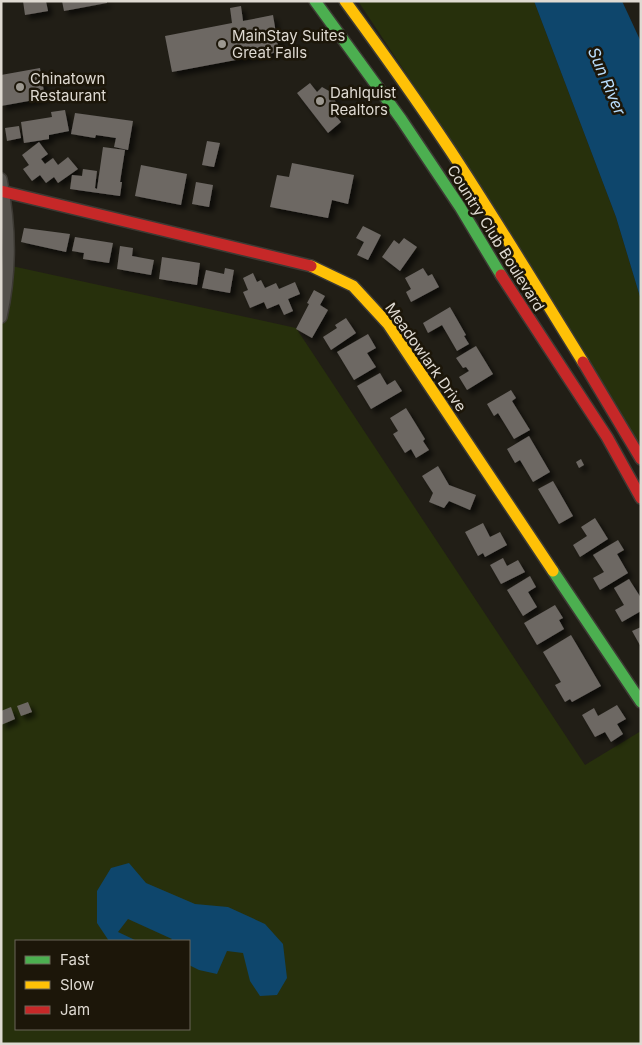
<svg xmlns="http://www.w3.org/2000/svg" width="642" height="1045" viewBox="0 0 642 1045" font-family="Inter,sans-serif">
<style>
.green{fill:#27300c;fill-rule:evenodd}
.water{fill:#0e466c}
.building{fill:#6d6864;filter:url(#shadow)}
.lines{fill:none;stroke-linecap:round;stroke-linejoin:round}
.street-casing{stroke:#3d3a34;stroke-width:14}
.fast-casing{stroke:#3d3a34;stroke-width:14}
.slow-casing{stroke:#3d3a34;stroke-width:14}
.jam-casing{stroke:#3d3a34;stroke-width:14}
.street{stroke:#54514c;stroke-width:11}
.fast{stroke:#4caf50;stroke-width:11}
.slow{stroke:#ffc107;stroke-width:11}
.jam{stroke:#c62828;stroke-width:11}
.poi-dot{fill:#9c9890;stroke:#1c1609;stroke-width:2}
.labels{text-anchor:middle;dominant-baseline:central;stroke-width:5;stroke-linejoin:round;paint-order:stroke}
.poi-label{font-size:15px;fill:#dfdad2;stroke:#1c1609;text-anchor:start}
.street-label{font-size:15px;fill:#dfdad2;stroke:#1c1609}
.water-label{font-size:16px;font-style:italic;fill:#b9ddfd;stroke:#1c1609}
</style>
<defs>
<filter id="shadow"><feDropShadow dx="4.5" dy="4.5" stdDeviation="2.5" flood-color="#0009"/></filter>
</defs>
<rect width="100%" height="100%" fill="#211e16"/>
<!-- green -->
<path class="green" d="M358,1H534L616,217L641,300V449L421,96Z
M7,265L296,328L585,765L641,731V1044H1V317ZM16,941H189V1029H16Z"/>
<!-- water -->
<path class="water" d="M534,1H622L641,42V300L616,217Z
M129,863L146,883L195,904L228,907L265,924L283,944L287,978L277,995L260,996L250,981L243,953L227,951L217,974L199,970L189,965V941H170L172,939L128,919L118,932L135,940L156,941H109L97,923V891L111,868Z"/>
<!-- building -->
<path class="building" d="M23,1H46L48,11L25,15Z
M62,1H107V3L64,11Z
M241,6L243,21L273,15L279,52L172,72L165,36L232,23L230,8Z
M40,68L45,98L1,106V75Z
M310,83L317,92L322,87L329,91L334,97L336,104L330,109L341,122L328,133L297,93Z
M65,110L69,131L49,135V139L24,143L21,122L52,117L51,112Z
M75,113L133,121L128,150L114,147L116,138L96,135L95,138L71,134Z
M19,126L21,138L7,141L5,128Z
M207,141L220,143L214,167L202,165Z
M39,142L48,154L41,159L45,164L53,158L58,165L68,157L78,169L58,183L54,177L46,183L40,175L32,181L23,169L29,165L22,155Z
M103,147L125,150L120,182H122L120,196L70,189L72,175L82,176L83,169L97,171L95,188L97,189Z
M292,163L354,175L348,204L332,200L328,218L270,207L277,175L289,177Z
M141,165L187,174L181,205L135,196Z
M196,182L213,185L209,207L192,204Z
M363,226L381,235L368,260L357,255L364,242L356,238Z
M24,228L70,234L66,252L21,242Z
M75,237L113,243L109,263L83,259L84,253L72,251Z
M404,238L417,247L400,271L382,257L394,240L399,244Z
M120,246L133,248L132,256L154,260L151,275L117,269Z
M162,257L200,263L197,285L159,279Z
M225,268L234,270L230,293L202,288L206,270L224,274Z
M423,268L428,276L432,274L439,287L411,302L406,292L411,289L405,278Z
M253,273L257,282L261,280L265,288L276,283L279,289L295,282L300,294L288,299L293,311L284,315L279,304L267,309L264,302L250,308L243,292L248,290L243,278Z
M314,290L325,296L320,305L328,310L312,338L296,329L309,304L307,303Z
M450,307L466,335L464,336L469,344L457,351L442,325L428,333L423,323Z
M346,318L356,333L331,350L323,337L337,328L335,325Z
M368,334L376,348L367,353L376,367L354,380L337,352Z
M476,346L493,374L467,390L459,377L469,371L466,367L463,368L456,358Z
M380,373L387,385L395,380L402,391L371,409L357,386Z
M511,390L516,398L512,401L530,430L514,439L498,413L494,416L487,404Z
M406,408L425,439L423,441L429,450L416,458L411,449L405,453L393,434L398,431L390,418Z
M529,436L550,472L533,482L520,460L515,463L507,449Z
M581,459L584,465L579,468L576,462Z
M438,466L449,485L476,495L470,510L449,501L444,508L429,502L433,493L422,476Z
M553,481L573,516L559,524L538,489Z
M595,518L608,539L580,557L573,545L587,536L581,527Z
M483,523L490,537L500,532L507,545L485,557L483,553L478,556L465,532Z
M618,540L624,550L617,554L628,573L600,590L593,578L604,572L593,555Z
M503,558L507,566L518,560L525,572L501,584L490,565Z
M530,576L536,587L528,592L537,607L523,616L507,590Z
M629,579L641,598V611L622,622L615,610L624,605L614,588Z
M555,605L563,618L559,620L564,629L537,645L524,623Z
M641,627V647L632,631Z
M571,635L601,686L572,702L570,699L565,702L555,685L561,682L543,652Z
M28,702L32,712L21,716L17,706Z
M617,705L626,719L617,724L623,734L611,742L605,732L595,737L582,715L594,708L598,716Z
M11,707L15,719L1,725V711Z"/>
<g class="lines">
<defs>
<path id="street" d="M1,179C10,224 11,272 1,317"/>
<path id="fast" d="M315,1L401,119L460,207L501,275
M553,571L641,702"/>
<path id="slow" d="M345,1C381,50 416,99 450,150C496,220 539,291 583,362
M311,266L353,286L388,324L553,571"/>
<path id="jam" d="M1,191L311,266
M501,275L607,437L641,498
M583,362L641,459"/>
</defs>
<!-- street casing -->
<use href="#street" class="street-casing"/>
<!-- fast casing -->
<use href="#fast" class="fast-casing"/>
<!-- slow casing -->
<use href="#slow" class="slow-casing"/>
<!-- jam casing -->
<use href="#jam" class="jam-casing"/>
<!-- street -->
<use href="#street" class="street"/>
<!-- fast -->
<use href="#fast" class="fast"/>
<!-- slow -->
<use href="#slow" class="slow"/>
<!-- jam -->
<use href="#jam" class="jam"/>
</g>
<!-- markers -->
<g class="poi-dot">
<circle cx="222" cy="44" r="5"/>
<circle cx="20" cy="87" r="5"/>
<circle cx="320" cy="101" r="5"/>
</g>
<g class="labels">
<!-- poi labels -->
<g class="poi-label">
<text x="232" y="35">MainStay Suites<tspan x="232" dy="17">Great Falls</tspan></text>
<text x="30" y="78">Chinatown<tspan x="30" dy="17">Restaurant</tspan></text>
<text x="330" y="92">Dahlquist<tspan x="330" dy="17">Realtors</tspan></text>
</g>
<!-- street labels -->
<g class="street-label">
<text transform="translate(496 238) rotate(58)">Country Club Boulevard</text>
<text transform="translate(426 357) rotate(55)">Meadowlark Drive</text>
</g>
<!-- water labels -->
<g class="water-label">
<text transform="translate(607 81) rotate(67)">Sun River</text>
</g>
</g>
<!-- border -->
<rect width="642" height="1045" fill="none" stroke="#dfdad2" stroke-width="5"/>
<!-- legend -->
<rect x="15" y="940" width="175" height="90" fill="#1c1609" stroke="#6a6459"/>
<rect x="25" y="956" width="25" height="8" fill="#4caf50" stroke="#6a6459"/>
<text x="60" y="965" font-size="15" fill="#dfdad2">Fast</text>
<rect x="25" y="981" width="25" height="8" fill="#ffc107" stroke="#6a6459"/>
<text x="60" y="990" font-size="15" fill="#dfdad2">Slow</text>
<rect x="25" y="1006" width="25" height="8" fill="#c62828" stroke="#6a6459"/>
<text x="60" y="1015" font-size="15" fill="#dfdad2">Jam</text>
</svg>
